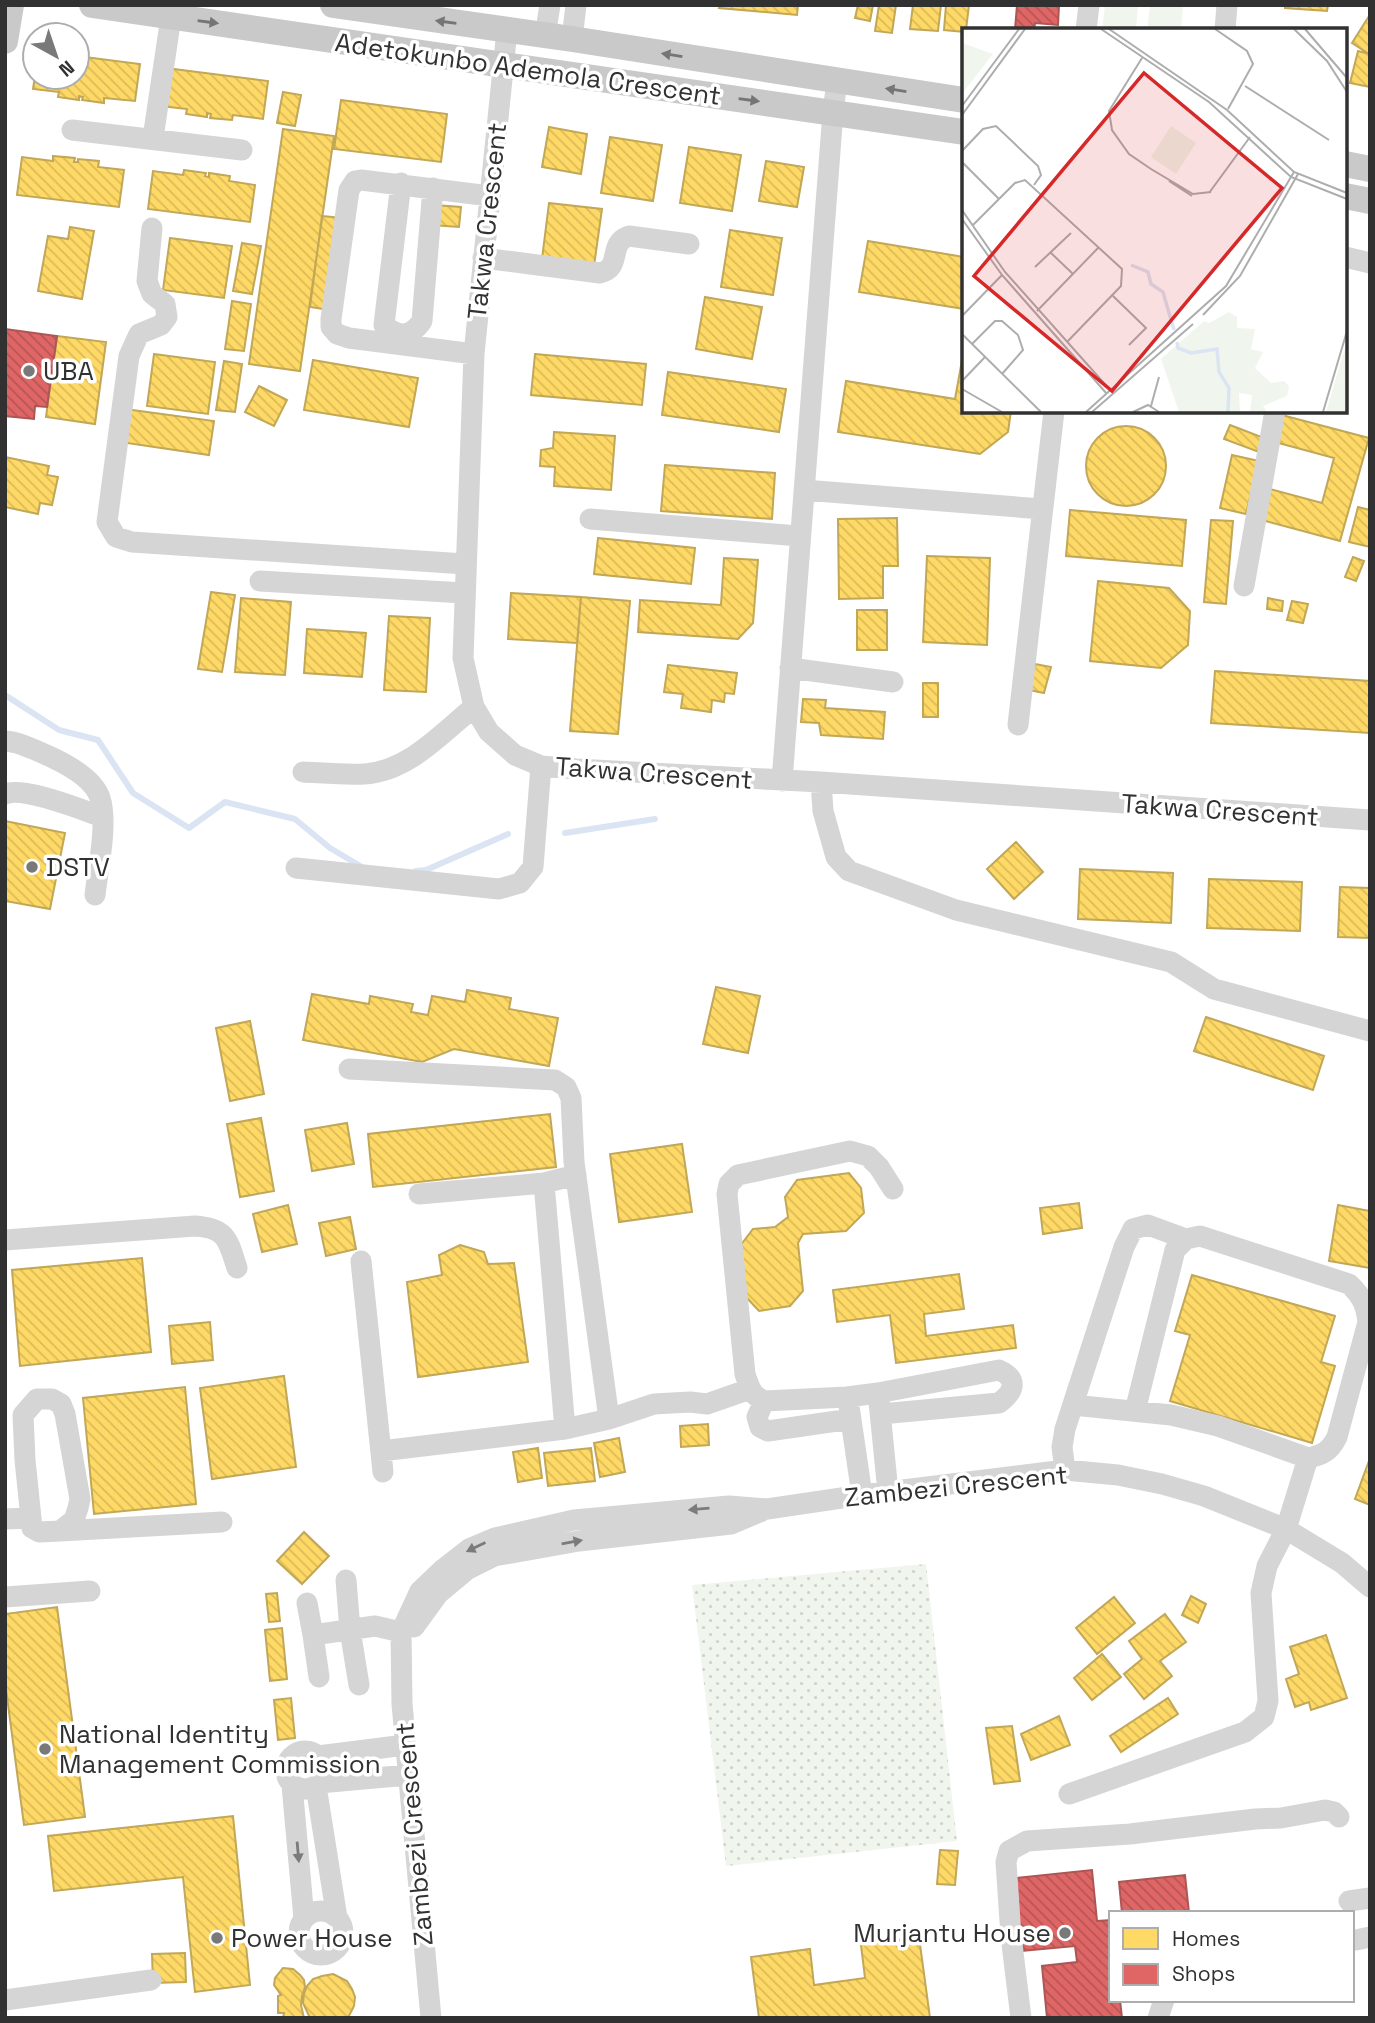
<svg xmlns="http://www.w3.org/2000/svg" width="1375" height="2023" viewBox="0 0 1375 2023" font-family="'Space Grotesk',sans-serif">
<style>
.grass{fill:url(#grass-dots)}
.garden{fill:#f0f6ed}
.homes{fill:url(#homes-back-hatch);stroke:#c1a756;stroke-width:2}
.shops{fill:url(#shops-back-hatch);stroke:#ac5656;stroke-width:2}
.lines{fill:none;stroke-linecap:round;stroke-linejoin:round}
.stream{stroke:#dbe4f3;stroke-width:6}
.minor{stroke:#d5d5d5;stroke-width:21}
.major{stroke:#c9c9c9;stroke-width:26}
.oneway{fill:#757575}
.oneway2{fill:#7b7b7b}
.poi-dot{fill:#797979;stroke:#fff;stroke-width:2.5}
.labels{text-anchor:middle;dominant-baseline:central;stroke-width:7;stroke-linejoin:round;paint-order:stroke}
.street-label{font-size:26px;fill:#313131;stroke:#fff}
.poi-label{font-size:26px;fill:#313131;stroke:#fff;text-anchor:start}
.inset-river{fill:none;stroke:#dbe4f3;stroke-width:3.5}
.inset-road{fill:none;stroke:#adadad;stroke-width:2}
.view{fill:#d62828;fill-opacity:0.15;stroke:#d62828;stroke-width:3.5}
.inset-edge{fill:none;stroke:#313131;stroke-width:3.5}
</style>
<defs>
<pattern id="grass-dots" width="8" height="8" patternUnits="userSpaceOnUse" patternTransform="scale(1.75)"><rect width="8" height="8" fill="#f0f6ed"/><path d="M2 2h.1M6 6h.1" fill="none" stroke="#ced3cc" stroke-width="1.8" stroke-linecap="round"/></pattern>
<pattern id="homes-back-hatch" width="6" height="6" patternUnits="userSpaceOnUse" patternTransform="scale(1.75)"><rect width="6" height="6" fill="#ffd966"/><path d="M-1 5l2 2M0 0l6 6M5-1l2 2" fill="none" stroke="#dbbb59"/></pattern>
<pattern id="shops-back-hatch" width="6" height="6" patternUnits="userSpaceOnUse" patternTransform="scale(1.75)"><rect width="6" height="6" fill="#e06666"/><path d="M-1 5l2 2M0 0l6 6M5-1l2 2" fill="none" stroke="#b65555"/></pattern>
</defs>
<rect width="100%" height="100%" fill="#fff"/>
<!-- grass -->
<path class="grass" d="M926,1564L957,1841L726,1866L692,1585Z"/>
<!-- garden -->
<path class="garden" d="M1105,5H1138L1136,30H1102Z
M1150,5H1183L1181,30H1147Z"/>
<!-- homes -->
<path class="homes" d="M720,5H798L797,15L719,8Z
M858,5H873L870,21L855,18Z
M879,5H896L892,33L875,31Z
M913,5H941L938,31L910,29Z
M946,5H969L966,30H964V32L944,30Z
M1285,5H1328L1327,11L1285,8Z
M1369,16L1370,17L1369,54L1352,43Z
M1358,51L1370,54V87L1350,83Z
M77,56L140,64L135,101L104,98V103L82,100L83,97L79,96V100L58,97L59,92L33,89L35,76L77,77Z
M166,68L268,81L263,119L233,115L232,120L210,118L211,114L207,113V117L186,114L187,109L161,106Z
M283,92L301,95L295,126L277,123Z
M341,100L447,114L441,162L334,149Z
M549,127L587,134L581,174L542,167Z
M283,129L334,136L300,371L249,364Z
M610,137L662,145L653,201L601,193Z
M689,147L741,155L732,211L680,203Z
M53,156L75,158L74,162H78V159L99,161L98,167L124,170L119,207L17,195L22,157L53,161Z
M766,161L804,167L797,207L759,201Z
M184,170L206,173L205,176L209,177V173L230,176L229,181L255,185L250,222L148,209L153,171L183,175Z
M549,203L602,209L594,266L542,259Z
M434,205L461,207L459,227L432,225Z
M322,216L342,218L330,310L310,307Z
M70,227L94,231L82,299L38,291L48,236L68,239Z
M730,230L782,238L773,295L721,287Z
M170,238L232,246L224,298L163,290Z
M868,241L964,257V309L859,292Z
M242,243L261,246L252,294L233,291Z
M705,297L762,307L752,359L696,349Z
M232,301L251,304L244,351L225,349Z
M57,336L106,342L95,424L46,417Z
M964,349V411H1011L1008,432L980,454L838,432L846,381L955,399Z
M154,354L215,362L208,414L147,406Z
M535,354L646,364L642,405L531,395Z
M313,360L418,378L409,427L304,410Z
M224,361L242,364L235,412L216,410Z
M668,372L786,389L779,432L662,415Z
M259,386L287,400L274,426L245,412Z
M125,409L214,421L209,455L120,442Z
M1278,414L1369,438L1340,541L1258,519L1266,488L1322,503L1334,458L1271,441Z
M1230,425L1264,438L1259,452L1224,439Z
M1086 466a40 40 0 1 1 80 0a40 40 0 1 1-80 0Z
M554,432L615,436L611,490L554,486L555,467L540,466L541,450L553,448Z
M1232,455L1259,461L1246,514L1220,508Z
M5,457L49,466L47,475L58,477L52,505L40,503L38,514L5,507Z
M665,465L775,473L772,519L661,511Z
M1358,507L1370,510V547L1349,542Z
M1070,510L1186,520L1182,566L1066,556Z
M897,518L898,566H883V598L839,599L838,519Z
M1211,520L1233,521L1226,604L1204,602Z
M598,538L695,548L691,584L594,574Z
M927,556L990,558L987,645L923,642Z
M1353,557L1364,561L1356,581L1345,577Z
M724,558L758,560L753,623L738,639L638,632L640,600L721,605Z
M1098,581L1169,588L1190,611L1188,645L1161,668L1090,661Z
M211,592L235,595L222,672L198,669Z
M511,593L581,597L577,643L508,639Z
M581,597L630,601L618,734L570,731Z
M241,598L291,602L285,675L235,672Z
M1268,598L1283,601L1282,611L1267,609Z
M1292,601L1308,604L1303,623L1287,620Z
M857,610H887V650H857Z
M389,616L430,618L426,692L384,690Z
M307,629L366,633L362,677L304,673Z
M1035,664L1051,667L1044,693L1029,690Z
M668,665L737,673L734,694L725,693L724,702L712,700L711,712L681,708L683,694L664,692Z
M1215,671L1370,681V733L1211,723Z
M923,683H938V717H923Z
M803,699L826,700L825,708L885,712L883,739L821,735L819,723L801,722Z
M5,821L65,833L50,909L5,901Z
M1016,842L1043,872L1014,899L987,869Z
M1080,869L1173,873L1171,923L1078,919Z
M1209,879L1302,882L1300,931L1207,928Z
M1340,887L1370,888V938L1338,937Z
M716,987L760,996L748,1053L703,1044Z
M467,990L511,998L509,1009L558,1018L549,1066L454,1049L422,1062L303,1040L312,994L369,1004L370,996L413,1004L411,1012L428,1015L432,996L465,1002Z
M1206,1017L1324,1056L1313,1090L1194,1051Z
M250,1021L264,1094L230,1101L216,1028Z
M550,1114L556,1167L373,1187L368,1134Z
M261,1118L274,1191L240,1197L227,1124Z
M347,1123L354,1164L312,1171L305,1130Z
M682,1144L692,1212L619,1222L610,1154Z
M849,1173L861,1188L864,1213L846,1231L803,1234L798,1243L803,1291L790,1306L759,1311L745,1296L740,1246L753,1229L775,1227L788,1217L785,1197L797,1180Z
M1079,1203L1082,1228L1043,1234L1040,1208Z
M288,1205L297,1244L262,1252L253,1214Z
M1338,1205L1370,1211V1268L1329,1261Z
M350,1217L356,1249L326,1256L319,1223Z
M460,1245L484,1252L488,1264L514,1263L528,1362L418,1377L407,1282L442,1275L439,1255Z
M142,1258L151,1352L20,1366L12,1270Z
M959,1274L964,1309L924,1314L926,1336L1013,1325L1016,1348L896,1363L890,1315L837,1322L833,1290Z
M1192,1275L1335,1316L1321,1362L1335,1366L1312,1443L1170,1401L1190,1335L1175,1331Z
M210,1322L213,1360L172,1364L169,1326Z
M284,1376L296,1467L212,1479L200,1388Z
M185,1387L196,1504L94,1514L83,1398Z
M708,1424L709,1445L681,1447L680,1426Z
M619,1438L625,1472L600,1477L594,1443Z
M538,1448L542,1478L518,1482L513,1452Z
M591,1448L595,1481L548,1486L544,1453Z
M1370,1458V1505L1355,1499Z
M304,1532L329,1556L302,1584L277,1561Z
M277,1593L280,1621L269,1622L266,1594Z
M1191,1596L1206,1604L1198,1623L1182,1615Z
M1114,1597L1135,1623L1097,1654L1076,1628Z
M57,1607L85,1817L24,1825L5,1682V1614Z
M1165,1614L1186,1642L1160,1661L1172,1676L1144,1699L1124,1674L1142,1659L1129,1641Z
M282,1628L287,1679L270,1681L265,1630Z
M1326,1635L1347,1698L1311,1710L1309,1702L1295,1707L1286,1679L1299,1674L1290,1647Z
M1102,1654L1121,1677L1092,1700L1074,1678Z
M291,1698L295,1738L278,1740L274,1700Z
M1168,1698L1178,1714L1121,1752L1110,1736Z
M1059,1716L1070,1745L1031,1760L1021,1734Z
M1012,1726L1020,1781L994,1784L986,1728Z
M233,1816L250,1985L195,1992L183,1877L54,1891L48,1836Z
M940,1850L958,1851L955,1885L937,1884Z
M919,1937L930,2018H759L751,1957L810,1949L814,1985L865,1978L861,1945Z
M185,1953L186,1982L153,1983L152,1954Z
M283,1968L293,1969L300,1975L304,1980L305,1987L302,1996L301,2005L304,2018H283L284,2013H278V1996L281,1995L274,1985L275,1978Z
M333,1974L347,1981L352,1989L355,1997L354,2006L350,2014L347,2018H310L303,2003L304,1994L307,1986L313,1979L322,1976Z"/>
<!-- shops -->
<path class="shops" d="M1017,5H1059L1058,25L1035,23L1034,30H1015Z
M5,329L57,336L47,407L35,406L34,419L5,416Z
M1092,1870L1097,1921L1111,1920V2000H1120L1122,2018H1047L1042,1966L1077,1962L1075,1946L1022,1951L1015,1878Z
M1185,1875L1189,1913H1122L1119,1882Z"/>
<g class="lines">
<!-- stream -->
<path class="stream" d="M5,695L59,730L98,740L133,793L189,828L225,802L295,819L330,848L362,867
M565,833L655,819
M416,871L426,870L508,834"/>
<!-- minor -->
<path class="minor" d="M507,30L474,354L463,658L474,707L489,732L515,755L541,766L576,769L821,782L1370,820
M1086,30L1089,5
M1225,30L1227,5
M545,36L550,5
M572,39L576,5
M72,130L242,150
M153,138L171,17
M401,183L384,325C399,338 411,337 422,321L433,188
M152,228L147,281L152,294L165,304L167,317L161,325L139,334L129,356L107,522L116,537L132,542L465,564
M1345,257L1370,263
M483,258L600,273C623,268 607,243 629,236L689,244
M474,354L349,338L337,334L331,327V319L349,190L355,181L361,180L490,196
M804,490L1042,509
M590,519L799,536
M260,581L464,593
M1244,586L1275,411
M790,668L893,682
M1018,725L1054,411
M5,741C21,742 37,751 51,757C68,765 94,779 100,798C108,823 98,869 95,895
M303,772C323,773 344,775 364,774C408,772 442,733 474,707
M782,781L833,112L837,81
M821,782L823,811L836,857L849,871L956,910L1171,962L1214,989L1370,1031
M5,794C24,786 82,810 103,817
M296,868L499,889L520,883L533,867L541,766
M349,1069L555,1080L566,1087L571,1098L574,1162L609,1419
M544,1183L565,1429
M419,1194L544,1183L576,1175
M5,1240L195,1226C227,1228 228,1240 237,1268
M361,1261L383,1472
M37,1399H52L61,1404L65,1414L80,1499L78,1508L74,1520L60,1531L39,1532L32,1528L25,1460L23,1415Z
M764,1401L757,1417L760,1427L768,1431L851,1419
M879,1402L888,1492
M1073,1405L1171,1415L1218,1426L1308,1458
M849,1406L862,1495
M881,1414L999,1403C1014,1392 1019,1379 999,1370L878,1393L847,1397L764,1401C751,1395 749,1386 745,1374L727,1194L729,1184L738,1175L850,1151L868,1156L879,1167L893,1189
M381,1451L565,1429L609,1419L654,1404L690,1402L707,1404L750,1389
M1065,1470L1062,1447L1065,1429L1124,1247L1133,1229L1148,1225L1186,1239
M5,1519L31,1518
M60,1531L222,1522
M346,1580L350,1630L359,1685
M5,1597L90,1591
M307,1603L313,1635
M414,1627L438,1594L468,1569L494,1556L579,1541L731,1524L762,1511
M319,1677L313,1635L375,1626L401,1632
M286 1770a19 19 0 1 1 38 0a19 19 0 1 1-38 0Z
M318,1756L405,1745
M319,1783L408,1775
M292,1785L304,1919
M316,1786L337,1918
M1069,1794L1245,1732L1264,1717L1268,1701L1261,1593L1267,1566L1286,1529L1308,1458C1323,1455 1330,1451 1337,1437L1368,1322C1366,1305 1362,1296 1349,1284L1200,1236L1186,1239L1175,1250L1135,1411
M1349,1901L1370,1898
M299 1933a22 22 0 1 1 44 0a22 22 0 1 1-44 0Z
M1356,1940L1370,1937
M5,2000L151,1980
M431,2018L402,1704L401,1632L420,1591L442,1570L469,1549L495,1538L574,1520L729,1506L767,1509L862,1495L1065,1470L1118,1475L1162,1484L1204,1496L1286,1529L1342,1563L1370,1587
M1021,2018L1011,1936L1006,1862L1009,1851L1027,1841L1130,1834L1255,1819L1281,1818L1325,1810L1334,1812L1339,1817
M1158,2018L1164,2000"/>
<!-- major -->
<path class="major" d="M92,5L964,132
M333,5L572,39L964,100
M5,41L11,5
M1345,164L1370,169
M1345,196L1370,201"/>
</g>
<!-- one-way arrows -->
<defs><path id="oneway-solid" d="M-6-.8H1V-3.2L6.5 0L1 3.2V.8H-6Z" transform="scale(1.75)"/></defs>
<g class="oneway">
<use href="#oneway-solid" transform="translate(208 22) rotate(8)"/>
<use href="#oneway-solid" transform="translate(446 22) rotate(-172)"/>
<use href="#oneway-solid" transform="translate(672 55) rotate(-171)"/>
<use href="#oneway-solid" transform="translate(896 90) rotate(-171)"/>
<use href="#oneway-solid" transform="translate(749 100) rotate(8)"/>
</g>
<g class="oneway2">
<use href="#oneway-solid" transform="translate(699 1509) rotate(175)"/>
<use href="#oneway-solid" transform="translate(572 1542) rotate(-10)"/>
<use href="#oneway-solid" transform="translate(476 1547) rotate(154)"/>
<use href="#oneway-solid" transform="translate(298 1852) rotate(85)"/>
</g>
<!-- markers -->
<g class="poi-dot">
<circle cx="29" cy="371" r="7"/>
<circle cx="32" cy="867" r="7"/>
<circle cx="45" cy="1749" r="7"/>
<circle cx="1065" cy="1933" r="7"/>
<circle cx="217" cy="1938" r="7"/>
</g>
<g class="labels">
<!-- street labels -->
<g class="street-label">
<text transform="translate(528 69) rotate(8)">Adetokunbo Ademola Crescent</text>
<text transform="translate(487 221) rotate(-84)">Takwa Crescent</text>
<text transform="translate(654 773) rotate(4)">Takwa Crescent</text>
<text transform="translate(1220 810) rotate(4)">Takwa Crescent</text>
<text transform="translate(956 1486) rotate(-6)">Zambezi Crescent</text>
<text transform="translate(414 1834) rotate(-95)">Zambezi Crescent</text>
</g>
<!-- poi labels -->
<g class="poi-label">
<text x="43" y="371">UBA</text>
<text x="46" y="867">DSTV</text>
<text x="59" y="1734">National Identity<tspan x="59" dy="30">Management Commission</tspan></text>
<text x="1051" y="1933" text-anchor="end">Murjantu House</text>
<text x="231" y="1938">Power House</text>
</g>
</g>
<!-- overview -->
<g transform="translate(962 28)">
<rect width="385" height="385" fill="#fff"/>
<path d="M0,15L31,26L0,66ZM209,98L234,115L214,146L189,129ZM267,284L275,289V300L293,301L289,321L301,324L293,340L309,355L322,353L327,358L325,368L301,378L305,384H288L290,367L277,365L278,384H217L199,331L242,293L247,295ZM385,314V384H364L379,333Z" fill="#f0f6ed"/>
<path class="inset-river" d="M169,237L186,244L189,256L201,264L212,302M215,314L216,320L229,325L255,321L257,344L267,360L266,384"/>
<path class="inset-road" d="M139,1L247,74L329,149L385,171M147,1L265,82L332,144L385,165M253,1L285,23L291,36L266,81M332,1L365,33L385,64M343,1L385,50M180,30L147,83L150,102L167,126L189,141L231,166L249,164M283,58L367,112M0,78L57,1M0,87L63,1M0,123L21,101L34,98L76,138L79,147L72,157M0,134L37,171M207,153L230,168M247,165L288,109M0,182L43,244L149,363M0,191L40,247L145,366M10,198L53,155L63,152L160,241L159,258L105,314M88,224L111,246M73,239L109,205M151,268L184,300L167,317M75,283L137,219M241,287L278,248L336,146M0,288L40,247M0,306L79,384M10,316L33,293H40L56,307L61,322L40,346M0,353L23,329M0,361L40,384M189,378L197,349M124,384L264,258L332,144M130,384L231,296M171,384L186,377L197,384M361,384L385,303"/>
<path class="view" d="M182,45L320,160L150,363L12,248Z"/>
<rect width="385" height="385" class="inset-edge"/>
</g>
<!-- border -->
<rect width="1375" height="2023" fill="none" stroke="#313131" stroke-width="14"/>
<!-- legend -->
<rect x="1109" y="1911" width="245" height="91" fill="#ffffff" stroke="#adadad" stroke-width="2"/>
<rect x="1123" y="1928" width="35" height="21" fill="#ffd966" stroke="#adadad" stroke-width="2"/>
<text x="1172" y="1946" font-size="21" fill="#313131">Homes</text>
<rect x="1123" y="1964" width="35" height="21" fill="#e06666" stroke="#adadad" stroke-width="2"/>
<text x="1172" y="1981" font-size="21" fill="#313131">Shops</text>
<!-- north arrow -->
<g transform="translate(56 56) rotate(140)"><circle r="33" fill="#ffffff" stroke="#adadad" stroke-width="2"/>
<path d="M0-5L12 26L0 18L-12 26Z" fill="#797979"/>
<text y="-10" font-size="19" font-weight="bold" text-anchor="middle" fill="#313131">N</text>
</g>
</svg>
